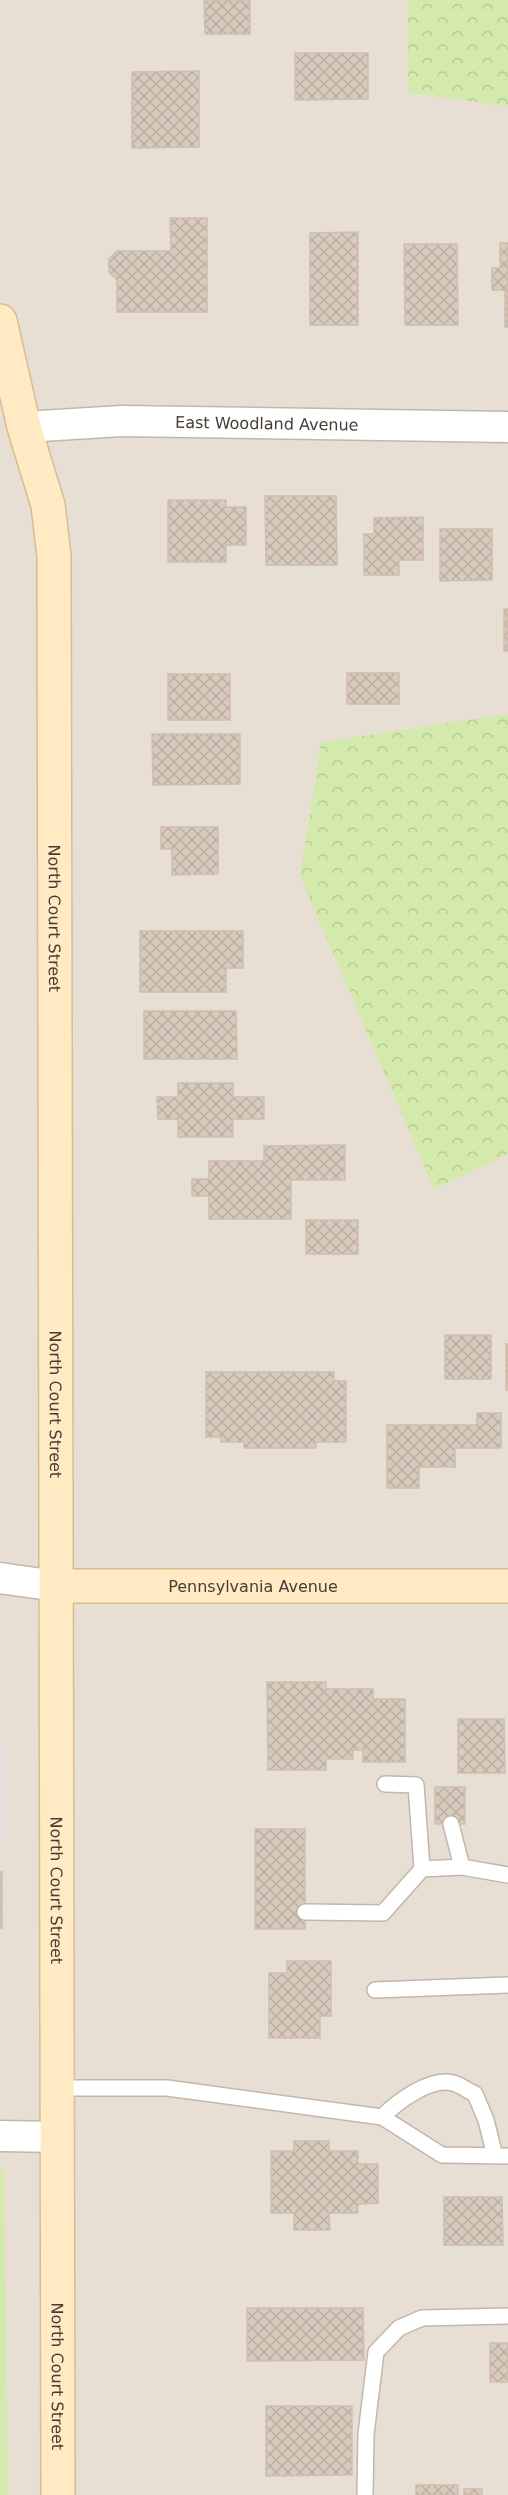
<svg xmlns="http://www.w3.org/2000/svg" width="508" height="2495" viewBox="0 0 508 2495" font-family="'DejaVu Sans',sans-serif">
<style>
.residential{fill:#e7dfd3}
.forest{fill:url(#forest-crowns)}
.park{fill:#d4eaac}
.parking{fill:#e4e0dd}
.building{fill:url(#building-cross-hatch);stroke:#d0bfad;stroke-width:1.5}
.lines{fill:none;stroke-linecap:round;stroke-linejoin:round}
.lane-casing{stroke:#c2b7aa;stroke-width:18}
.street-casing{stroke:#c2b7aa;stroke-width:33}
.secondary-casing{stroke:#d6bd92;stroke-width:36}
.lane{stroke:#fff;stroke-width:15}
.street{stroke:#fff;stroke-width:30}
.secondary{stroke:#ffeac3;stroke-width:33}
.labels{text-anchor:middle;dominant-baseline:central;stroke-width:6;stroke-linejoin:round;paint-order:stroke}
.street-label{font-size:16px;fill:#463d34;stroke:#fff}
</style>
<defs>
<pattern id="forest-crowns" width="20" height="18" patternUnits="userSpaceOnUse" patternTransform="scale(1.5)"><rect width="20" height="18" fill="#d4eaac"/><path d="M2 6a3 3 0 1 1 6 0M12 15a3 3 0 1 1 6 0" fill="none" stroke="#b7ca95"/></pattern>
<pattern id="building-cross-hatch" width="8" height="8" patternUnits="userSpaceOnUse" patternTransform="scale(1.5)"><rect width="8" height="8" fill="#d8cbbd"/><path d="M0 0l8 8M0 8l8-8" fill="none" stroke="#bbafa3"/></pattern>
</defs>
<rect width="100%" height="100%" fill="#f3ede5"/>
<!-- residential -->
<path class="residential" d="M0,0H508V2495H0Z"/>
<!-- forest -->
<path class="forest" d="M408,0H508V106L408,93Z
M508,714V1154L434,1189L300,876L321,742Z"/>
<!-- park -->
<path class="park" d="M0,2170H4L8,2495H0Z"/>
<!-- parking -->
<path class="parking" d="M0,1739H6V1846H0Z"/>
<!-- building -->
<path class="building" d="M204,0H250V34H205Z
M295,53H368V99L295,100Z
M199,71V147L132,148V72Z
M170,218H207V312H117V280L109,272V259L117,251H171Z
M358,232V325H310V233Z
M500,243H508V327H505V290H492V268H500Z
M404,244H457L458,325H405Z
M265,496H336L337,565H266Z
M168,500H226V507H246V545H226V562H168Z
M423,517V560H399V575H364V534H374V518Z
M440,529H492V580L440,581Z
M504,609H508V651H504Z
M347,673H399V704H347Z
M168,674H230V720H168Z
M152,734H240V784L153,785Z
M161,827H218V874L172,875V849H161Z
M140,931H243V968H226V992H140Z
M144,1011H236L237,1059H144Z
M178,1083H233V1097H264V1119H233V1137H178V1119H158L157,1097H178Z
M345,1145V1180H291V1219H209V1196H192V1179H209V1161H264V1146Z
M306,1220H358V1254H306Z
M445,1335H491V1379H445Z
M506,1344H508V1390H506Z
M206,1372H334V1381H346V1442H316V1448H244V1442H221V1437H206Z
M477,1413H501V1448H455V1467H419V1488H387V1425H477Z
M267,1682H326V1689H373V1699H405V1762H363V1750H353V1759H326V1770H268Z
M458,1719H504L505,1773H458Z
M435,1787H465V1824H435Z
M255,1829H305V1929H255Z
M0,1872H2V1928H0Z
M287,1961H331V2016H320V2038H269V1973H287Z
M294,2141H329V2151H358V2164H378V2203L358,2204V2213H329L330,2230H294V2213H271V2151H294Z
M444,2197H502L503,2245H444Z
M247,2308H363L364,2360L247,2361Z
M490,2343H508V2382H490Z
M266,2406H352V2475L266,2476Z
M416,2485H458V2495H416Z
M464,2489H482V2495H464Z"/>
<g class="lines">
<defs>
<path id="lane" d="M385,1784L416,1785L422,1869L462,1867
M451,1824L462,1867L508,1875
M305,1912L383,1913L422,1869
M375,1990L508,1985
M58,2088H167L382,2117L442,2155L508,2156
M382,2117C397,2102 430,2077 453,2083C461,2085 468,2091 475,2094L486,2120L495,2156
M365,2495L366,2434L376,2352L399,2328L422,2318L508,2316"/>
<g id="street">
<path id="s1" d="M24,427L122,421L508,427"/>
<path d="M0,1578L57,1586"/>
<path d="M0,2136L58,2137"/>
</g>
<g id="secondary">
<path id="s2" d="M0,321L24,427L48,505L54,556L58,2495"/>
<path id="s3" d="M57,1586H508"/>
</g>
</defs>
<!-- lane casing -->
<use href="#lane" class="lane-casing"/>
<!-- street casing -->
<use href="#street" class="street-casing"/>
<!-- secondary casing -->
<use href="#secondary" class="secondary-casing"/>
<!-- lane -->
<use href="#lane" class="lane"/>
<!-- street -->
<use href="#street" class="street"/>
<!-- secondary -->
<use href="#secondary" class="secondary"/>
</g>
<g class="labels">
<!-- street labels -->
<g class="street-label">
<text stroke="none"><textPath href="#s1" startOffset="243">East Woodland Avenue</textPath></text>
<text stroke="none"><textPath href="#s2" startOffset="604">North Court Street</textPath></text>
<text stroke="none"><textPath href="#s2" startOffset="1090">North Court Street</textPath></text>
<text stroke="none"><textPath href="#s3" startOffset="196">Pennsylvania Avenue</textPath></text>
<text stroke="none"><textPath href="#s2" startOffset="1576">North Court Street</textPath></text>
<text stroke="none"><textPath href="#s2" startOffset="2062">North Court Street</textPath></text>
</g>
</g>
</svg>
